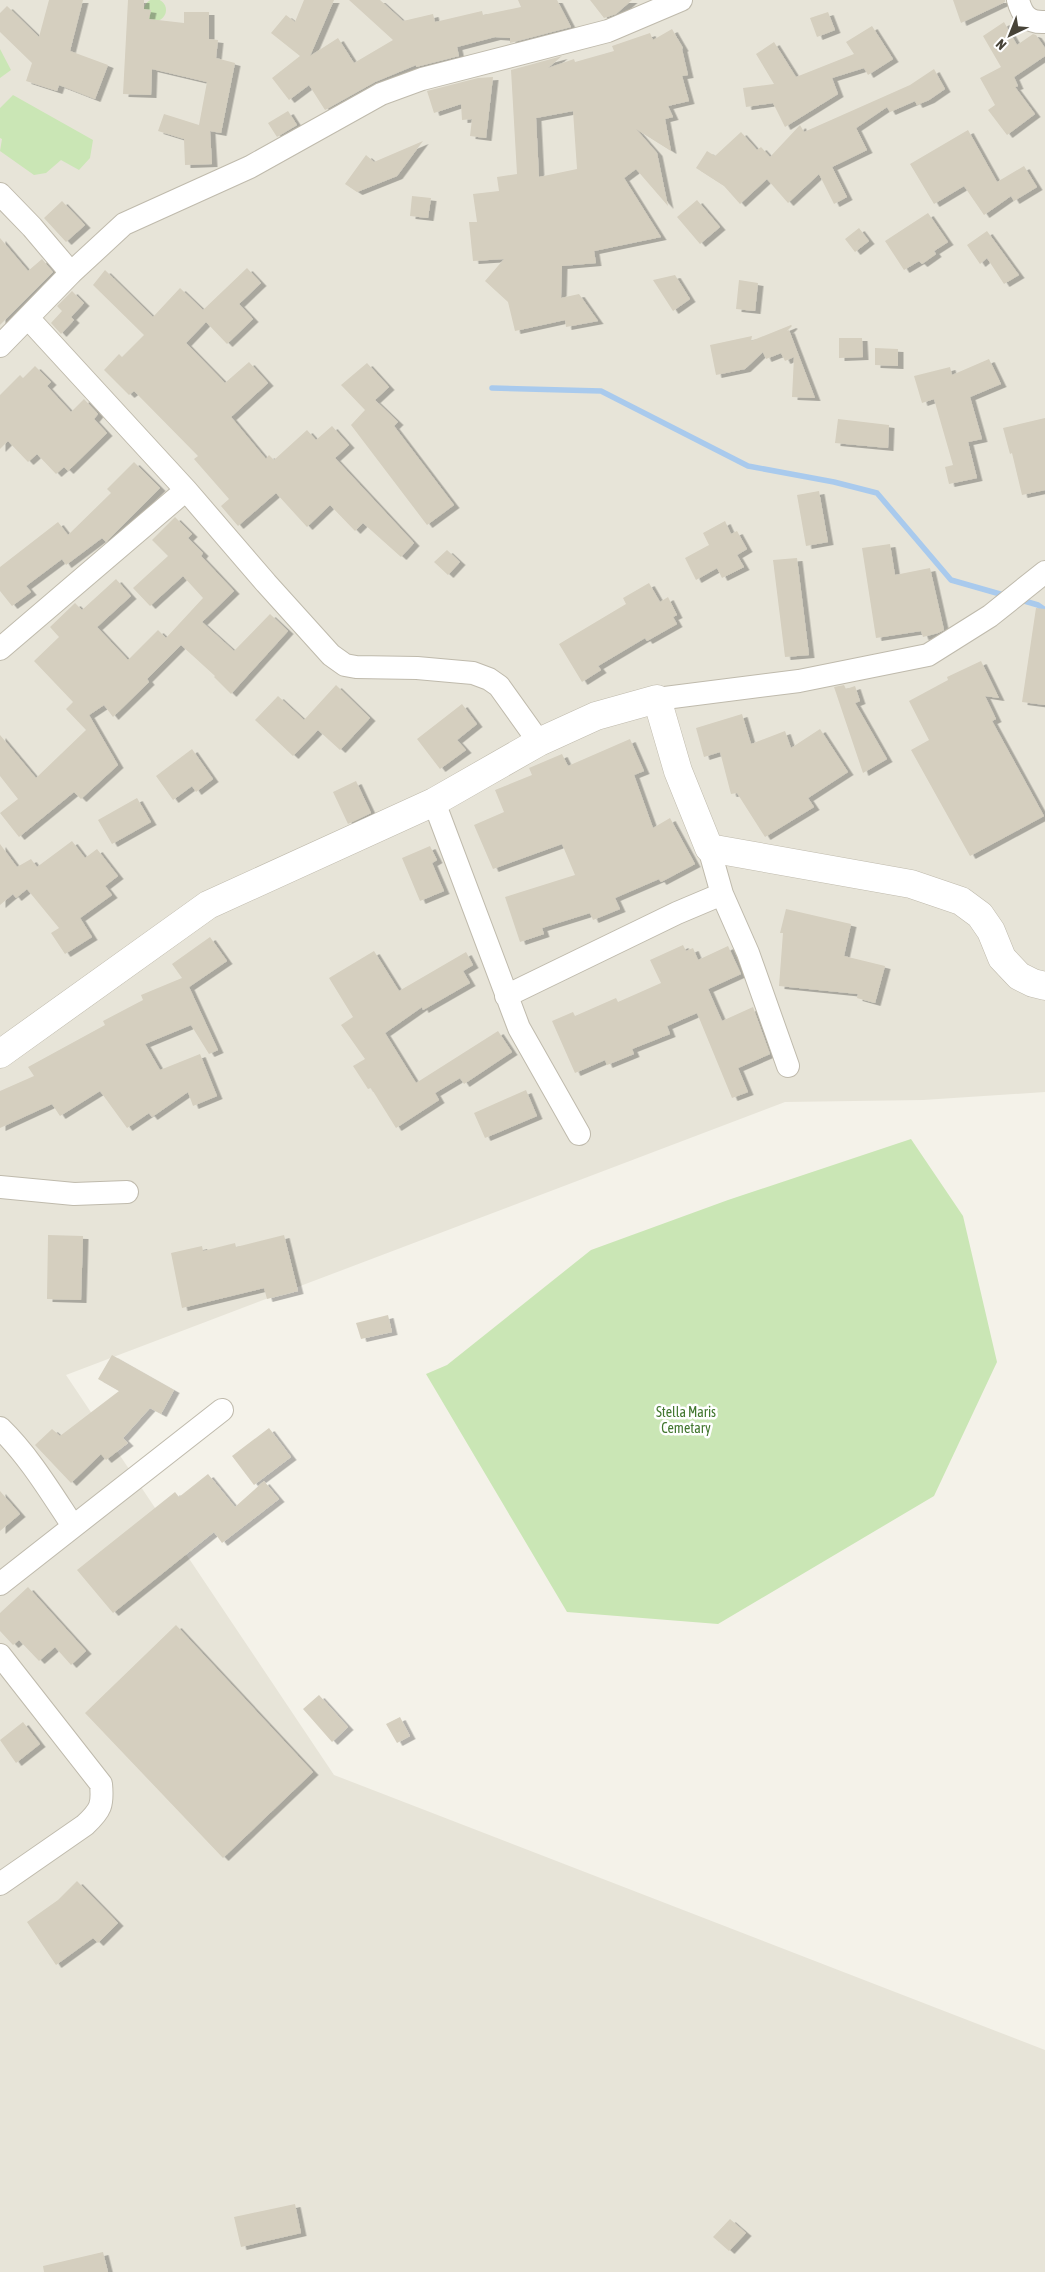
<svg xmlns="http://www.w3.org/2000/svg" width="1045" height="2272" viewBox="0 0 1045 2272" font-family="'Asap Condensed',sans-serif">
<style>
.residential{fill:#e7e4d8}
.green{fill:#cae6b5}
.lines{fill:none;stroke-linecap:round;stroke-linejoin:round}
.stream{stroke:#a9caed;stroke-width:5.5}
.building{fill:#d5cfbf;fill-rule:evenodd;filter:url(#shadow)}
.minor-casing{stroke:#bfbaac;stroke-width:24}
.tertiary-casing{stroke:#bfbaac;stroke-width:29}
.minor{stroke:#fff;stroke-width:22}
.tertiary{stroke:#fff;stroke-width:28}
.labels{text-anchor:middle;dominant-baseline:central;stroke-width:5;stroke-linejoin:round;paint-order:stroke}
.park-label{font-size:14px;fill:#41762e;stroke:#fff}
</style>
<defs>
<filter id="shadow"><feDropShadow dx="5.5" dy="3" stdDeviation="0" flood-color="#0004"/></filter>
</defs>
<rect width="100%" height="100%" fill="#f4f2e9"/>
<!-- residential -->
<path class="residential" d="M0,0H1045V1092L923,1100L785,1102L66,1375L334,1775L1045,2050V2272H0Z"/>
<!-- green -->
<path class="green" d="M144 10a11 11 0 1 1 22 0a11 11 0 1 1-22 0Z
M0,49L11,70L0,78Z
M13,95L93,140L90,158L79,170L61,160L46,173L34,175L0,151L2,139L0,138V108Z
M911,1139L963,1216L997,1362L934,1496L718,1624L567,1612L426,1374L447,1365L591,1250L728,1200Z"/>
<g class="lines">
<!-- stream -->
<path class="stream" d="M492,388L601,391L748,466L834,482L877,493L951,580L1007,596
M1021,600L1038,605L1045,610"/>
</g>
<!-- building -->
<path class="building" d="M49,0H83L70,51L108,65L95,99L59,85L57,91L26,81L32,63L0,32V13L7,6L39,37Z
M128,0H144V9L151,10L149,19L184,23V12H209V39L218,40L216,58L235,63L221,133L210,131L212,164L185,165L184,139L158,131L164,114L199,125L207,82L152,69L151,95L123,94Z
M304,0H334L310,56L338,38L354,63L393,40L349,0H380L403,21L433,14L435,22L482,11L483,15L521,7L518,0H557L571,27L510,43V38L495,37L457,47L459,56L416,67V65L375,82L325,110L309,85L289,100L272,78L300,56L271,33L286,15L295,22Z
M590,0H632L616,14L604,18Z
M953,0H1005V2L961,23Z
M828,12L835,30L817,37L810,18Z
M1004,22L1017,45L1033,34L1036,35L1045,48V56L1014,77L1018,86L1015,87L1035,114L1007,135L988,110L995,105L980,78L1001,67L983,36Z
M872,26L893,59L868,75L864,68L832,78L838,94L785,127L773,103L746,107L743,88L774,84L756,54L774,42L796,77L854,54L846,42Z
M672,29L683,48L682,49L688,75L682,76L689,101L668,106L673,117L665,119L671,151L636,129L657,153L668,206L636,169L624,178L661,237L594,251L596,263L562,266L561,298L579,294L598,321L566,327L565,320L515,331L508,302L485,281L504,259L473,261L469,222H477L473,194L499,191L497,177L517,174L511,70L562,56L548,68L574,59L575,62L614,51L612,46L650,33L653,40ZM573,111L577,169L539,177L536,118Z
M934,69L945,89L929,100L917,105L915,101L890,112L887,107L856,128L867,150L832,167L847,197L834,204L819,174L788,203L767,179L740,204L724,186L696,168L707,151L715,156L741,132L757,150L761,147L770,157L800,125L804,132L910,85Z
M493,77L486,138L470,136L472,119L462,120L461,104L434,113L427,91L478,78Z
M288,111L297,125L277,137L268,123Z
M968,130L997,182L1024,166L1037,187L1014,201L1011,196L984,215L964,186L934,204L910,164Z
M423,141L397,176L357,192L345,184L366,155L374,162Z
M412,196L431,198L428,218L410,216Z
M697,200L720,227L700,244L677,217Z
M62,201L85,225L66,242L44,218Z
M928,213L948,242L934,251L936,254L922,264L919,261L904,270L885,241Z
M859,228L869,241L855,252L845,239Z
M987,231L1019,275L1004,284L987,258L980,264L967,245Z
M0,238L28,271L42,259L53,272L0,325Z
M247,268L261,283L239,304L253,319L227,344L206,322L186,343L225,383L249,362L268,383L231,417L266,459L269,455L274,460L307,430L316,440L332,426L349,445L335,458L414,543L401,557L363,523L355,531L330,505L307,527L276,493L238,526L221,506L229,499L194,459L198,456L134,391L129,395L104,370L119,354L122,357L144,335L93,285L105,270L153,317L180,288L203,310Z
M675,275L690,299L673,311L653,280Z
M739,280L758,283L755,311L736,309Z
M72,291L84,303L71,317L74,320L61,334L51,323L62,311L57,306Z
M791,325L792,326L787,331L789,330L815,398L792,397L794,357L785,361L781,353L766,359L763,352L745,369L716,375L710,345L752,336L751,341Z
M839,338H862L863,357L839,358Z
M875,348L898,349V366L875,365Z
M989,359L1001,384L970,397L982,439L968,442L977,478L949,484L945,467L953,465L934,399L922,403L914,376L950,367L952,375Z
M367,363L389,387L375,400L398,422L394,426L454,505L427,525L351,425L365,410L341,385Z
M35,366L51,382L47,386L71,412L84,399L98,414L94,419L107,433L68,471L64,467L56,474L37,454L28,462L8,441L0,449V395L20,375L23,378Z
M1045,418V490L1022,495L1012,453L1010,454L1003,428Z
M838,419L889,425L888,448L835,443Z
M134,462L160,488L106,542L102,538L66,565L62,559L26,586L31,592L12,606L0,591V567L58,522L68,535L111,493L107,489Z
M819,491L828,542L806,546L797,495Z
M175,517L192,534L188,538L203,553L201,556L234,591L202,622L234,651L270,614L288,631L231,694L214,677L215,676L181,645L147,679L149,682L113,717L104,705L89,715L118,765L81,799L74,792L19,837L0,813L18,799L0,776V735L36,778L86,730L66,709L73,702L34,661L59,637L50,627L75,603L82,610L116,579L131,596L97,627L128,660L158,630L166,638L203,598L183,576L150,606L133,588L168,556L152,540Z
M725,521L731,534L737,531L747,549L737,555L744,567L722,578L717,568L696,580L685,558L709,545L703,533Z
M890,544L895,575L930,568L944,630L938,633L923,637L921,631L876,638L862,548Z
M447,550L460,562L448,575L434,562Z
M797,558L809,655L785,657L773,560Z
M649,583L660,602L668,597L677,615L673,617L677,624L647,641L645,638L598,666L601,670L582,682L559,644L626,604L623,598Z
M1036,608L1045,609V705L1022,702Z
M981,661L999,698L985,696L996,719L992,721L1044,816L970,856L911,750L929,740L909,701L948,680L947,677Z
M336,685L370,718L340,750L318,730L293,756L255,720L278,696L304,720Z
M844,685L846,689L855,686L860,701L855,703L887,759L863,773L834,687Z
M462,704L477,724L457,740L466,750L440,769L417,739Z
M742,714L751,744L785,731L791,748L820,729L848,772L808,798L814,807L765,837L737,793L731,794L720,752L704,757L696,728Z
M630,739L644,771L634,775L653,828L670,818L695,864L661,882L659,879L615,898L620,909L593,920L590,913L542,928L544,934L520,942L505,897L575,875L562,844L493,869L474,825L504,812L495,790L532,775L529,768L562,754L568,766Z
M192,749L213,779L196,792L192,786L173,800L156,776Z
M356,781L371,813L348,824L333,792Z
M137,798L151,822L112,844L98,820Z
M72,841L85,858L97,849L118,876L105,886L112,895L80,918L92,937L65,954L51,933L59,928L27,889L16,898L13,894L0,905V844L17,867L31,859L37,867Z
M430,846L437,860L432,863L444,891L420,901L402,858Z
M786,909L851,924L844,956L885,966L875,1003L857,998L858,994L779,986L783,933H780Z
M210,937L227,961L189,987L218,1050L209,1054L191,1025L145,1044L160,1070L200,1054L217,1096L193,1106L188,1092L152,1117L149,1113L127,1128L100,1091L60,1116L52,1104L0,1128V1091L34,1076L28,1067L105,1025L103,1021L143,1000L141,995L182,978L172,964Z
M683,945L686,951L693,948L698,960L728,946L741,974L708,989L722,1021L753,1007L770,1054L738,1068L748,1092L732,1098L697,1013L667,1026L670,1034L632,1049L634,1054L607,1065L605,1060L575,1073L552,1021L573,1012L575,1016L616,998L618,1002L661,983L650,960Z
M374,951L399,991L466,952L473,965L463,971L470,983L423,1010L422,1007L385,1033L416,1083L498,1031L512,1052L464,1084L460,1078L435,1093L439,1100L396,1128L371,1088L368,1089L353,1066L365,1059L341,1025L353,1017L329,978Z
M526,1090L537,1116L485,1138L474,1113Z
M48,1235L83,1236L81,1300L47,1299Z
M284,1235L298,1291L267,1299L264,1288L182,1308L171,1253L202,1246L203,1251L235,1243L236,1247Z
M388,1315L392,1332L361,1339L356,1323Z
M112,1355L174,1390L161,1414L150,1408L123,1438L128,1443L106,1460L101,1454L71,1483L35,1445L52,1429L60,1436L119,1391L98,1379Z
M269,1428L291,1457L254,1485L232,1456Z
M208,1474L235,1507L264,1481L279,1499L222,1543L214,1532L113,1613L77,1570L175,1492L179,1497Z
M0,1491L20,1514L0,1531Z
M28,1587L86,1651L71,1665L55,1647L39,1661L19,1640L13,1645L0,1631V1613Z
M176,1625L313,1772L223,1858L85,1713Z
M319,1695L348,1727L332,1742L303,1709Z
M400,1717L410,1736L397,1743L386,1724Z
M23,1722L40,1744L16,1763L0,1740Z
M77,1881L118,1923L98,1943L93,1938L56,1965L27,1922L58,1900Z
M295,2204L301,2233L241,2247L234,2217Z
M730,2219L746,2233L729,2251L713,2237Z
M103,2252L108,2272H44L43,2266Z"/>
<g class="lines">
<defs>
<path id="minor" d="M1018,0C1022,15 1028,23 1045,22
M0,194L32,227L71,273
M28,318L186,490L266,583L331,655L345,665L356,667L417,668L473,673L489,679L499,686L539,742
M0,346L71,273L124,224L250,167L381,94L422,79L608,31L681,0
M0,649L186,490
M657,699L799,681L928,655L990,616L1045,572
M434,802L519,1028L579,1134
M709,848L722,894L748,953L788,1066
M506,996L677,913L722,894
M0,1187L74,1194L127,1192
M0,1428C29,1456 51,1493 73,1526
M0,1584L222,1410
M0,1655L101,1784C103,1805 101,1810 85,1825L0,1884"/>
<path id="tertiary" d="M0,1054L208,905L434,802L539,742L596,716L657,699L678,771L709,848L911,884L961,901L980,915L991,931L1002,958L1019,976L1033,983L1045,986"/>
</defs>
<!-- minor casing -->
<use href="#minor" class="minor-casing"/>
<!-- tertiary casing -->
<use href="#tertiary" class="tertiary-casing"/>
<!-- minor -->
<use href="#minor" class="minor"/>
<!-- tertiary -->
<use href="#tertiary" class="tertiary"/>
</g>
<g class="labels">
<!-- park labels -->
<g class="park-label">
<text x="686" y="1412">Stella Maris<tspan x="686" dy="16">Cemetary</tspan></text>
</g>
</g>
<!-- north arrow -->
<g transform="translate(1010 35) rotate(223)" stroke="#ffffff" stroke-width="4" paint-order="stroke">
<path d="M0-4L9 19L0 12L-9 19Z" fill="#474338"/>
<text y="-8" font-size="14" font-weight="bold" text-anchor="middle" fill="#474338">N</text>
</g>
</svg>
